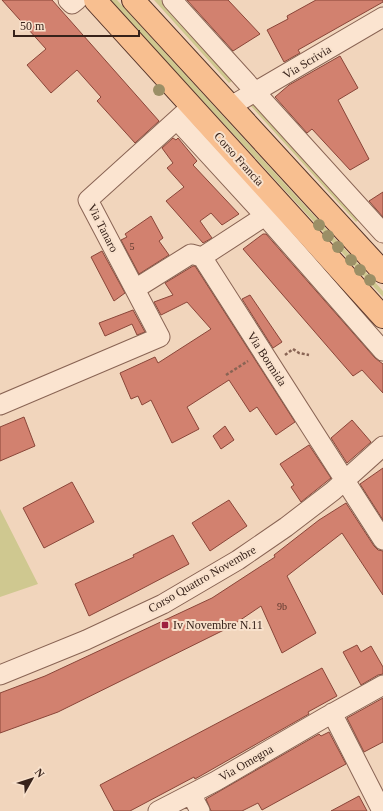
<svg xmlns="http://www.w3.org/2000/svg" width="383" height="811" viewBox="0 0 383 811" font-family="Georgia,serif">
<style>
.green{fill:#cfc890}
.building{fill:#d2816f;stroke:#8a4639}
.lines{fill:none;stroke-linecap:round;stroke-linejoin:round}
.street-casing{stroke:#896454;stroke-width:21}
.primary-casing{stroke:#563429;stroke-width:24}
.path{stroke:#896454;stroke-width:2.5;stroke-dasharray:3 2;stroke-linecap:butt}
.street{stroke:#fbe4d0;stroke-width:19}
.primary{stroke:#f8bf90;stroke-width:22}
.tree{fill:#9b8f66}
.poi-dot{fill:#9d203e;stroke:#f8e1cc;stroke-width:1.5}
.labels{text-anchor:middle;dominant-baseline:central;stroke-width:4;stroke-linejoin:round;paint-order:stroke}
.number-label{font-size:10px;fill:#5e3a2f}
.street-label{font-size:12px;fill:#37221a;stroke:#f8e1cc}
.poi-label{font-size:12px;fill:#37221a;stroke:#f8e1cc;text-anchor:start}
</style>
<rect width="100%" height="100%" fill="#f1d5bc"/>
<!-- green -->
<path class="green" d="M110,0H117L383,291V297Z
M154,0H161L232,81L229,83Z
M251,100L360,218L356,222L250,105Z
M0,509L38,584L0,597Z"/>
<!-- building -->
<path class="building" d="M2,0H52L159,121L135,143L97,101L101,97L77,70L51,93L27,65L46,49Z
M187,0H228L260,34L233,51Z
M316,0H383V2L298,50L300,53L284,62L267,30L288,19L287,16Z
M340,56L358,88L338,100L369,159L350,170L312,129L307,133L275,97L289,85Z
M173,138L176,140L178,138L197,161L193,165L239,214L222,225L211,213L200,221L212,238L203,243L166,201L184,187L167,168L173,163L162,148Z
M383,192V217L369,201Z
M151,216L163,238L159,241L169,255L139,274L121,240L127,237L125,234Z
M263,234H266L375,358L383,364V393L362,370L353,376L243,249Z
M102,251L125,293L114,301L91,257Z
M193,266H195L295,422L276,435L257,407L250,412L229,380L187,407L199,429L172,443L151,400L142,405L138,396L131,399L120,373L155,357L158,363L211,329L187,302L161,315L154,302L173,295L165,283Z
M250,295L282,342L273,348L242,299Z
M133,310L145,332L137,335L132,324L105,336L99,323Z
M24,417L35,446L0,461V427Z
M352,420L371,442L347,463L331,438Z
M225,426L234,440L221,449L213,436Z
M309,445L331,478L301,502L291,487L294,485L280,464Z
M383,468V520L360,484Z
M72,482L94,522L44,548L23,508Z
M229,500L247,526L210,551L192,523Z
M346,503L374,546L378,550L383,551V595L342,533L287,576L316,633L282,653L261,606L230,627L58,712L0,733V693L45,676L212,598L275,557L274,555L319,520Z
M173,535L189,564L128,596L89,616L75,584L134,557L133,555Z
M357,645L361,652L371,646L383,667V674L378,675L361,685L343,652Z
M322,668L337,696L308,712L309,714L195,779L194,777L130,811H114L100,785Z
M383,698V742L364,752L347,718Z
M329,732L346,764L262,810L258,803L242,811H211L206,799L319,734L321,736Z
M359,796L367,811H331Z"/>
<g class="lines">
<defs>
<path id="street" d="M68,0L72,4L77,0
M172,0L383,233
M231,106L383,17
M177,120L265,216L383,351
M283,207L265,216L202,257L383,540
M135,289L191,254L202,257
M0,405L160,337L88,200L192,106
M0,675L86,640L163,604L238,560L286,527L333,491L383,446
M332,713L382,811
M191,794L200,811
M158,811L216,781L324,718L383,685"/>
<path id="primary" d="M95,0L383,317
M133,0L383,272"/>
</defs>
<!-- street casing -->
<use href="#street" class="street-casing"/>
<!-- primary casing -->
<use href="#primary" class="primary-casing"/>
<!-- path -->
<path class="path" d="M285,355L293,349L299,353L309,355
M226,375L248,361"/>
<!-- street -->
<use href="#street" class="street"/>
<!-- primary -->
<use href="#primary" class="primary"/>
</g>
<!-- trees -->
<g class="tree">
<circle cx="159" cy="90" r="6"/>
<circle cx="319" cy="225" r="6"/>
<circle cx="328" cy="236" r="6"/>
<circle cx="338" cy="247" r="6"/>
<circle cx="351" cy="260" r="6"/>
<circle cx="360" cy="270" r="6"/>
<circle cx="370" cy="280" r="6"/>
</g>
<!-- markers -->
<rect class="poi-dot" x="161" y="621" width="8" height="8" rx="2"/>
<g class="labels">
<!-- number labels -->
<g class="number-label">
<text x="132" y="246">5</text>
<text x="282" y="606">9b</text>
</g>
<!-- street labels -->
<g class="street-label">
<text transform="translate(307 62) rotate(-31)">Via Scrivia</text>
<text transform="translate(239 159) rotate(48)">Corso Francia</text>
<text transform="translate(103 228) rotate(63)">Via Tanaro</text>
<text transform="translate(267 359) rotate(57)">Via Bormida</text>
<text transform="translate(202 579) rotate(-30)">Corso Quattro Novembre</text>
<text transform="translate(246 763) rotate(-30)">Via Omegna</text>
</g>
<!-- poi labels -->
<g class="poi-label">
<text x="173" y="625">Iv Novembre N.11</text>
</g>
</g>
<!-- north arrow -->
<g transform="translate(32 779) rotate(51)" stroke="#f8e1cc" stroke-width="3" paint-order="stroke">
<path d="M0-3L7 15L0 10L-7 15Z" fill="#37221a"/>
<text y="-6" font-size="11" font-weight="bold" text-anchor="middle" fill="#37221a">N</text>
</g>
<!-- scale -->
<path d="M14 30v6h125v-6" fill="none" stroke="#37221a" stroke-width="2"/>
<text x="20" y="30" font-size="12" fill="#37221a" stroke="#f8e1cc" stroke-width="3" paint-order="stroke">50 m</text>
</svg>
